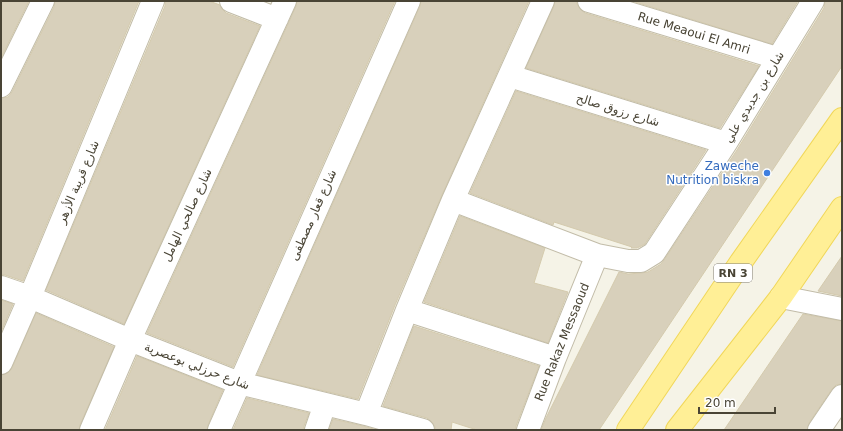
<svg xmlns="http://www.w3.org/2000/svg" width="843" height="431" viewBox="0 0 843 431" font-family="'DejaVu Sans',Cairo,sans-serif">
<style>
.building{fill:#d8d0bb;stroke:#d4caad}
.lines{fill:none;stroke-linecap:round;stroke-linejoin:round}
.minor-casing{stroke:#c2bca8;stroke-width:24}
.major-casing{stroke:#f1d759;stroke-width:24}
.minor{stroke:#fff;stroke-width:22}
.major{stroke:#ffef96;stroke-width:22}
.shop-dot{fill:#3f7fe0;stroke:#fff;stroke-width:1.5}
.labels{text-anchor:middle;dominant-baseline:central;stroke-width:3;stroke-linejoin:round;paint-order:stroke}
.shield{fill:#fff;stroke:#807c72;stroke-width:1}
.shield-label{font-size:11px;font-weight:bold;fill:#494435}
.street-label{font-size:12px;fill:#494435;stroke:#fff}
.shop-label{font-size:12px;fill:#366cbe;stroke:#fff;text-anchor:end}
</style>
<rect width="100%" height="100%" fill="#f5f3e7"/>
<!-- building -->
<path class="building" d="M1,1H29L1,58Z
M55,1H139L23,281L5,275H1V98L8,97L12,92L54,7Z
M165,1H209L220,5L222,9L226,13L260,26L124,324L46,290L165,6Z
M297,1H395L233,367L147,333L288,24L296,6Z
M421,1H529L442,195L395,305L358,399L257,375L420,6Z
M555,1H577V4L580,9L585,13L759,66L720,128L526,68L554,6Z
M632,1H798L772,44Z
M825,1H842V66L599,430H541L546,418L619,272L628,274L641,273L648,272L661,264L664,260L737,150L824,8Z
M516,91L706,150L645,244L637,248H631L632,247L554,222L553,225L470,193Z
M460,216L545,248L534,283L568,292L548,343L424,302Z
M842,256V296L818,291Z
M1,300L13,304L1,332Z
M36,313L114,347L80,425L79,430H1V375L8,373L12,368Z
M803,314L842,321V384L836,385L832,389L809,423L807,430H724Z
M414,326L539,366L516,426V430H477L452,422L451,430H435V427L432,422L427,418L383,406Z
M137,356L223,390L208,425L207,430H105Z
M247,398L309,413L304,426V430H233Z
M333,419L363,426L377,430H329Z"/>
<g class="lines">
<defs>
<path id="minor" d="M231,1L277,19
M589,1L777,58
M510,76L726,143
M1,86L43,1
M453,200L597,255L628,261H641L654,253L726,143L813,1
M1,287L30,297L130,340L239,383L366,414L423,430
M781,297L842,309
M407,310L555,358
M1,363L30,297L153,1
M366,414L407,310L453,200L543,1
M91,430L130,340L285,1
M219,430L409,1
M316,430L325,404
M528,430L555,358L597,255
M819,430L842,396"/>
<path id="major" d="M628,430L741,262L842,119
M677,430L781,297L842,208"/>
</defs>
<!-- minor casing -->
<use href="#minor" class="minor-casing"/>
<!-- major casing -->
<use href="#major" class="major-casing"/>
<!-- minor -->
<use href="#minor" class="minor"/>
<!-- major -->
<use href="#major" class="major"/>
</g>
<!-- markers -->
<circle class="shop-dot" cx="767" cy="173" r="4"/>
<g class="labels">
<!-- shield labels -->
<rect class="shield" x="714" y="264" width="38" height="18" rx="3"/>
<g class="shield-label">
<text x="733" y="273">RN 3</text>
</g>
<!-- street labels -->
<g class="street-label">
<text transform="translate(694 33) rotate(17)">Rue Meaoui El Amri</text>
<text transform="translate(754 97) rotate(-59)">شارع بن جديدي علي</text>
<text transform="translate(618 110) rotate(17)">شارع رزوق صالح</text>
<text transform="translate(78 182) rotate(-67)">شارع قريبة الأزهر</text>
<text transform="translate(187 215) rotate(-65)">شارع صالحي الهامل</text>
<text transform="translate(313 215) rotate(-66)">شارع قعار مصطفى</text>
<text transform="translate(562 342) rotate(-68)">Rue Rakaz Messaoud</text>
<text transform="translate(197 366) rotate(21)">شارع حرزلي بوعصرية</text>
</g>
<!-- shop labels -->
<g class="shop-label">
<text x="759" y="166">Zaweche<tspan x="759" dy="14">Nutrition biskra</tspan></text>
</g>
</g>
<!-- border -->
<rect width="843" height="431" fill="none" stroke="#494435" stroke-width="4"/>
<!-- scale -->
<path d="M699 407v6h76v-6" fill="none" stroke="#494435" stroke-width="2"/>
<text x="705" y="407" font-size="12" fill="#494435" stroke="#ffffff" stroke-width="3" paint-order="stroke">20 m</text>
</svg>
